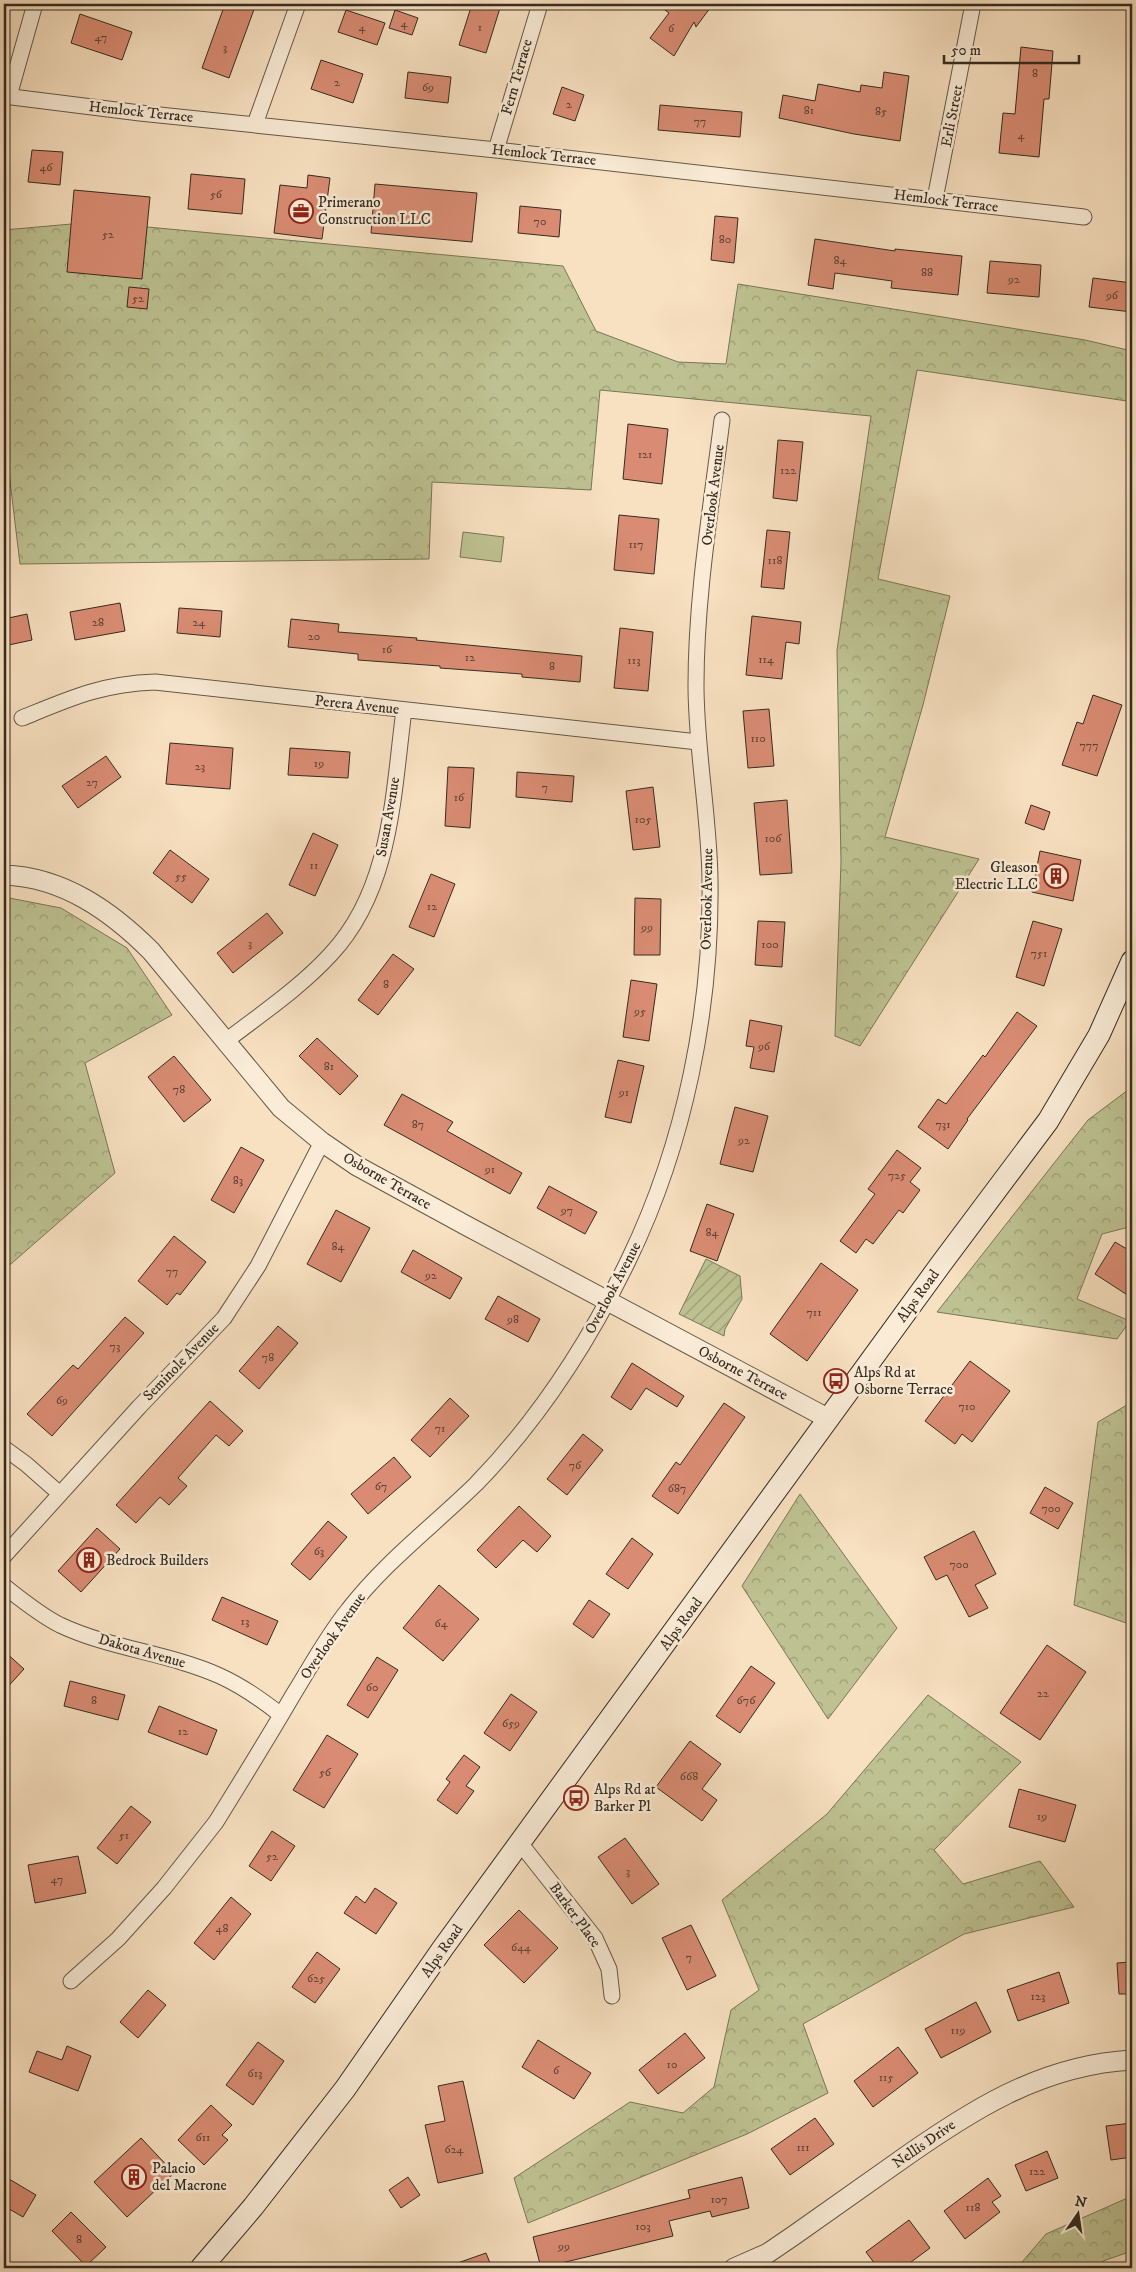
<svg xmlns="http://www.w3.org/2000/svg" width="1136" height="2272" viewBox="0 0 1136 2272" font-family="'IM FELL DW Pica',serif">
<style>
.forest{fill:url(#forest-crowns);stroke:#797659}
.garden{fill:url(#garden-furrows);stroke:#797659}
.pitch{fill:#bec292;stroke:#797659}
.building{fill:#d98c73;stroke:#342b20}
.lines{fill:none;stroke-linecap:round;stroke-linejoin:round}
.minor-casing{stroke:#655848;stroke-width:17}
.tertiary-casing{stroke:#655848;stroke-width:21}
.secondary-casing{stroke:#342b20;stroke-width:23}
.minor{stroke:#faecd7;stroke-width:15}
.tertiary{stroke:#faecd7;stroke-width:19}
.secondary{stroke:#faecd7;stroke-width:21}
.labels{text-anchor:middle;dominant-baseline:central;stroke-width:5;stroke-linejoin:round;paint-order:stroke}
.number-label{font-size:12px;fill:#5d4335}
.street-label{font-size:15px;fill:#342b20;stroke:#faecd7}
.poi-label{font-size:15px;fill:#342b20;stroke:#faecd7;text-anchor:start}
</style>
<defs>
<pattern id="forest-crowns" width="20" height="18" patternUnits="userSpaceOnUse" patternTransform="scale(1.25)"><rect width="20" height="18" fill="#bec292"/><path d="M2 6a3 3 0 1 1 6 0M12 15a3 3 0 1 1 6 0" fill="none" stroke="#9b9e77"/></pattern>
<pattern id="garden-furrows" width="10" height="10" patternUnits="userSpaceOnUse" patternTransform="scale(1.25)"><rect width="10" height="10" fill="#bec292"/><path d="M-1 1l2-2M0 10L10 0M9 11l2-2" fill="none" stroke="#9b9e77"/></pattern>
</defs>
<rect width="100%" height="100%" fill="#f8e1c1"/>
<filter id="stains"><feTurbulence type="fractalNoise" baseFrequency=".004" numOctaves="4"/><feColorMatrix values="0 0 0 0 .2 0 0 0 0 .09 0 0 0 0 .02 0 0 0 .5 -.17"/></filter>
<radialGradient id="worn" r=".72"><stop offset=".6" stop-color="#630" stop-opacity="0"/><stop offset="1" stop-color="#630" stop-opacity=".3"/></radialGradient>
<!-- forest -->
<path class="forest" d="M94,222L563,266L596,331L678,362L726,364L738,284L1085,340L1132,351V378L1127,401L917,370L878,579L950,596L923,705L885,837L979,859L860,1046L835,1036L841,862L837,650L871,416L600,390L591,490L432,482L429,559L20,564L4,431V230Z
M4,897L61,908L127,948L172,1015L85,1063L115,1173L4,1270Z
M1132,1087V1224L1129,1227L1102,1234L1077,1299L1130,1321L1117,1339L937,1312L1088,1120Z
M1132,1402V1625L1074,1605L1098,1422Z
M800,1494L897,1628L828,1719L742,1586Z
M928,1695L1021,1762L934,1850L963,1884L1040,1861L1074,1907L964,1934L803,2024L828,2093L747,2134L528,2223L514,2178L630,2102L683,2113L714,2087L731,2010L759,1990L722,1900L827,1814Z
M1132,2196V2251L1103,2261L1098,2268H1017L1046,2234Z"/>
<!-- garden -->
<path class="garden" d="M706,1259L740,1276L742,1299L725,1329L724,1336L679,1314Z"/>
<!-- pitch -->
<path class="pitch" d="M463,532L504,537L501,562L460,557Z"/>
<!-- building -->
<path class="building" d="M225,4H256L229,78L202,68Z
M472,4H485L500,8L486,53L459,45Z
M657,4H713L696,27L694,22L674,56L650,38L669,13Z
M346,10L385,23L377,45L338,32Z
M395,10L418,18L412,35L389,28Z
M80,14L132,32L122,60L71,43Z
M1021,47L1053,51L1049,99H1044L1039,157L999,153L1003,113L1015,114Z
M321,60L363,74L353,103L311,89Z
M408,72L451,77L448,103L405,98Z
M884,72L909,76L900,141L854,134L779,118L783,95L815,101L818,84L860,92L861,85L882,88Z
M562,87L584,95L575,121L553,114Z
M660,105L742,112L740,137L658,130Z
M32,150L63,152L60,185L28,182Z
M191,174L245,179L242,214L188,209Z
M308,175L330,178L322,239L274,233L280,185L307,188Z
M375,184L477,193L472,242L371,233Z
M74,190L150,197L142,279L67,272Z
M520,206L561,210L559,237L518,233Z
M715,216L738,218L734,263L711,260Z
M815,239L895,251V249L962,256L958,295L891,288L892,281L835,273L833,289L808,285Z
M990,261L1041,265L1039,297L987,293Z
M1093,278L1132,283V312L1089,307Z
M129,287L149,289L147,309L127,307Z
M628,424L668,429L662,484L623,479Z
M778,440L803,442L797,501L773,498Z
M619,515L659,519L654,574L614,570Z
M767,530L790,532L784,589L761,587Z
M120,603L125,631L75,640L70,612Z
M179,608L222,611L220,637L177,633Z
M27,614L32,640L4,646V619Z
M752,616L801,622L799,644L786,642L782,679L746,675Z
M291,619L339,624L338,632L417,638L416,640L582,656L580,682L522,677V674L440,668V666L358,660V654L288,647Z
M620,628L653,632L648,691L614,688Z
M1093,695L1122,705L1097,776L1062,765L1077,722L1083,724Z
M769,709L774,766L748,768L743,711Z
M170,743L233,748L230,789L166,784Z
M290,748L350,752L348,778L288,775Z
M106,756L121,777L78,808L62,786Z
M448,767L474,768L470,828L445,826Z
M517,772L574,776L572,802L516,797Z
M653,787L660,847L633,850L626,791Z
M787,800L792,873L760,875L754,803Z
M1031,805L1050,812L1044,830L1025,823Z
M313,833L338,845L315,896L289,885Z
M170,850L209,879L192,903L153,873Z
M1040,851L1081,860L1073,901L1032,892Z
M431,874L455,884L434,937L409,927Z
M635,898L661,899L660,955H634Z
M267,913L283,933L233,973L217,953Z
M758,921L785,922L782,967L755,965Z
M1033,921L1062,929L1044,986L1016,977Z
M393,954L414,969L378,1015L358,1000Z
M631,980L657,984L649,1041L623,1037Z
M1017,1012L1037,1026L967,1119L968,1120L948,1149L918,1127L938,1099L946,1104L983,1055L985,1057Z
M750,1020L782,1026L774,1072L750,1068L754,1047L746,1046Z
M317,1038L358,1076L340,1095L299,1056Z
M174,1056L211,1100L184,1122L148,1077Z
M618,1060L644,1066L631,1123L605,1117Z
M402,1094L453,1122L447,1131L522,1173L510,1194L384,1125Z
M735,1107L768,1116L753,1172L720,1164Z
M241,1147L264,1160L234,1213L211,1200Z
M897,1150L921,1168L910,1182L920,1190L903,1213L899,1210L873,1244L866,1239L856,1253L840,1241L875,1194L868,1189Z
M549,1186L597,1212L585,1234L537,1208Z
M707,1204L734,1214L717,1261L690,1251Z
M336,1210L370,1228L341,1282L307,1264Z
M174,1236L206,1262L180,1295L177,1293L167,1305L138,1281Z
M1115,1242L1132,1252V1298L1095,1274Z
M413,1250L462,1278L450,1299L401,1272Z
M821,1263L858,1290L807,1361L770,1334Z
M498,1296L540,1319L528,1342L485,1319Z
M125,1317L144,1333L52,1436L27,1414L73,1365L78,1369Z
M278,1326L298,1343L259,1389L239,1371Z
M970,1361L1010,1391L972,1442L962,1434L955,1444L925,1421Z
M632,1363L684,1396L677,1407L646,1388L631,1410L611,1397Z
M450,1398L469,1416L430,1457L411,1440Z
M210,1401L243,1431L229,1446L216,1435L178,1478L187,1486L169,1505L160,1497L136,1523L116,1505Z
M724,1403L745,1417L678,1514L652,1496L676,1462L680,1465Z
M583,1434L603,1450L567,1495L547,1479Z
M394,1457L411,1477L368,1514L351,1494Z
M1045,1487L1073,1503L1058,1529L1030,1513Z
M519,1506L551,1536L537,1552L523,1540L496,1568L477,1550Z
M328,1521L347,1537L310,1580L291,1564Z
M97,1528L120,1549L81,1592L58,1571Z
M974,1531L996,1574L975,1585L988,1608L969,1617L947,1575L936,1580L924,1557Z
M632,1538L653,1554L628,1589L606,1574Z
M439,1585L479,1619L443,1661L403,1628Z
M222,1597L278,1621L267,1645L212,1620Z
M589,1600L610,1614L593,1638L573,1624Z
M1047,1645L1086,1672L1040,1740L1000,1713Z
M4,1651L24,1669L4,1691Z
M377,1657L398,1670L368,1718L347,1705Z
M751,1666L775,1683L740,1733L716,1716Z
M70,1681L125,1695L118,1720L64,1706Z
M511,1694L537,1712L510,1751L484,1733Z
M159,1706L217,1730L207,1755L148,1732Z
M327,1735L358,1754L324,1808L293,1790Z
M690,1741L721,1764L702,1789L717,1800L702,1821L656,1787Z
M464,1755L480,1767L466,1786L474,1791L457,1814L437,1800L450,1782L446,1779Z
M1019,1789L1076,1805L1065,1842L1009,1827Z
M131,1806L151,1822L117,1864L97,1848Z
M272,1831L295,1846L271,1881L249,1866Z
M625,1838L659,1884L632,1904L598,1857Z
M78,1856L86,1893L35,1903L28,1865Z
M375,1888L397,1903L376,1934L344,1913L356,1896L365,1903Z
M231,1897L251,1914L214,1960L194,1943Z
M519,1910L558,1948L524,1983L484,1945Z
M691,1925L716,1976L687,1990L662,1938Z
M317,1952L340,1969L315,2003L292,1987Z
M1132,1962V1994H1119L1117,1963Z
M1059,1972L1069,2003L1018,2021L1007,1990Z
M148,1990L166,2005L138,2038L120,2022Z
M976,2002L991,2032L941,2058L925,2029Z
M685,2033L705,2058L658,2094L639,2070Z
M538,2040L591,2073L574,2099L522,2067Z
M258,2042L284,2061L253,2105L226,2085Z
M67,2046L91,2056L78,2091L29,2072L37,2051L62,2060Z
M898,2047L918,2073L873,2107L854,2081Z
M463,2081L483,2173L438,2183L425,2125L445,2121L438,2086Z
M211,2105L232,2125L222,2135L228,2140L204,2165L178,2140Z
M815,2118L834,2144L790,2175L771,2149Z
M1132,2123V2157L1111,2160L1106,2126Z
M141,2138L174,2173L127,2217L94,2182Z
M1047,2151L1058,2178L1026,2191L1015,2165Z
M4,2176L36,2195L23,2217L4,2206Z
M408,2177L420,2195L401,2208L389,2190Z
M742,2177L749,2208L712,2217L710,2211L669,2221L673,2236L541,2268L533,2237L690,2198L688,2190Z
M988,2178L1001,2196L992,2202L1000,2212L965,2239L944,2211Z
M71,2212L106,2247L86,2266L52,2231Z
M909,2220L930,2248L903,2268H878L866,2252Z
M486,2253L492,2268H449V2266Z"/>
<g class="lines">
<defs>
<path id="minor" d="M4,96L140,113L496,150L1084,217
M9,96L35,4
M255,124L298,4
M496,150L540,4
M935,199L973,4
M22,718C71,698 101,684 155,682L698,742
M226,1041C261,1014 301,987 331,954C392,889 393,793 404,710
M4,1448L26,1464L60,1494
M4,1556L139,1407L224,1318L258,1266L322,1142
M4,1586C22,1600 40,1615 60,1625C111,1649 169,1653 220,1676C242,1686 262,1700 281,1715
M520,1843L595,1938L609,1969L612,1996
M71,1981L118,1939L164,1888L216,1822C242,1780 268,1738 293,1695C311,1666 327,1636 348,1610C385,1562 433,1526 476,1484C539,1419 590,1340 629,1259C685,1143 712,1008 710,879C709,814 696,750 696,685C696,596 711,508 722,420"/>
<path id="tertiary" d="M4,875C63,877 111,911 151,951L281,1108L322,1142L357,1166L467,1226L829,1419
M734,2268L768,2253L793,2236C827,2212 861,2188 895,2164C968,2112 1040,2065 1132,2060"/>
<path id="secondary" d="M201,2268L253,2207L345,2089L443,1948L941,1264L1048,1121L1099,1035L1132,961"/>
</defs>
<!-- minor casing -->
<use href="#minor" class="minor-casing"/>
<!-- tertiary casing -->
<use href="#tertiary" class="tertiary-casing"/>
<!-- secondary casing -->
<use href="#secondary" class="secondary-casing"/>
<!-- minor -->
<use href="#minor" class="minor"/>
<!-- tertiary -->
<use href="#tertiary" class="tertiary"/>
<!-- secondary -->
<use href="#secondary" class="secondary"/>
</g>
<!-- icons -->
<defs>
<symbol id="office-ring" viewBox="-11 -11 22 22"><circle r="9.5" fill="#faecd7" stroke="#8f2418" stroke-width="1.5"/><path d="M-6-3h4V-5.5h4V-3h4V5H-6ZM-1-4.5V-3h2v-1.5ZM-6 0V1H6V0Z" fill="#8f2418"/></symbol>
<symbol id="building-ring" viewBox="-11 -11 22 22"><circle r="9.5" fill="#faecd7" stroke="#8f2418" stroke-width="1.5"/><path d="M-4-6H4V6H1V3H-1V6H-4ZM-2.5-4.3h1.7v1.8h-1.7ZM.8-4.3h1.7v1.8H.8ZM-2.5-1h1.7V.8h-1.7ZM.8-1h1.7V.8H.8Z" fill="#8f2418"/></symbol>
<symbol id="bus-ring" viewBox="-11 -11 22 22"><circle r="9.5" fill="#faecd7" stroke="#8f2418" stroke-width="1.5"/><path d="M-5-6H5V4H4V6H2V4H-2V6H-4V4H-5ZM-3.5-4V0h7V-4ZM-3.5 1.2v1.5H-2V1.2ZM2 1.2v1.5H3.5V1.2Z" fill="#8f2418"/></symbol>
</defs>
<g fill-rule="evenodd">
<use href="#office-ring" x="287" y="197" width="28" height="28"/>
<use href="#building-ring" x="1042" y="862" width="28" height="28"/>
<use href="#bus-ring" x="822" y="1367" width="28" height="28"/>
<use href="#building-ring" x="75" y="1546" width="28" height="28"/>
<use href="#bus-ring" x="562" y="1784" width="28" height="28"/>
<use href="#building-ring" x="120" y="2163" width="28" height="28"/>
</g>
<g class="labels">
<!-- number labels -->
<g class="number-label">
<text x="404" y="23">4</text>
<text x="362" y="27">4</text>
<text x="480" y="27">1</text>
<text x="671" y="28">6</text>
<text x="101" y="37">47</text>
<text x="225" y="47">3</text>
<text x="1035" y="73">8</text>
<text x="337" y="82">2</text>
<text x="428" y="87">69</text>
<text x="569" y="104">2</text>
<text x="809" y="110">81</text>
<text x="881" y="111">85</text>
<text x="700" y="121">77</text>
<text x="1021" y="135">4</text>
<text x="46" y="167">46</text>
<text x="216" y="194">56</text>
<text x="540" y="221">70</text>
<text x="108" y="234">52</text>
<text x="725" y="239">80</text>
<text x="840" y="260">84</text>
<text x="927" y="272">88</text>
<text x="1014" y="279">92</text>
<text x="1112" y="295">96</text>
<text x="138" y="298">52</text>
<text x="645" y="454">121</text>
<text x="788" y="470">122</text>
<text x="636" y="544">117</text>
<text x="775" y="560">118</text>
<text x="98" y="622">28</text>
<text x="199" y="622">24</text>
<text x="314" y="636">20</text>
<text x="387" y="649">16</text>
<text x="470" y="657">12</text>
<text x="766" y="659">114</text>
<text x="634" y="660">113</text>
<text x="552" y="666">8</text>
<text x="758" y="738">110</text>
<text x="1089" y="745">777</text>
<text x="319" y="763">19</text>
<text x="200" y="766">23</text>
<text x="92" y="782">27</text>
<text x="545" y="787">7</text>
<text x="459" y="797">16</text>
<text x="643" y="819">105</text>
<text x="773" y="838">106</text>
<text x="314" y="865">11</text>
<text x="181" y="876">55</text>
<text x="432" y="906">12</text>
<text x="647" y="927">99</text>
<text x="250" y="943">3</text>
<text x="770" y="944">100</text>
<text x="1039" y="953">751</text>
<text x="386" y="984">8</text>
<text x="640" y="1011">95</text>
<text x="764" y="1046">96</text>
<text x="329" y="1066">81</text>
<text x="179" y="1089">78</text>
<text x="624" y="1092">91</text>
<text x="418" y="1124">87</text>
<text x="943" y="1124">731</text>
<text x="744" y="1140">92</text>
<text x="490" y="1169">91</text>
<text x="897" y="1175">725</text>
<text x="238" y="1180">83</text>
<text x="567" y="1210">97</text>
<text x="712" y="1232">84</text>
<text x="338" y="1246">84</text>
<text x="172" y="1271">77</text>
<text x="431" y="1275">92</text>
<text x="814" y="1312">711</text>
<text x="513" y="1319">98</text>
<text x="115" y="1346">73</text>
<text x="268" y="1357">78</text>
<text x="62" y="1400">69</text>
<text x="967" y="1406">710</text>
<text x="440" y="1428">71</text>
<text x="575" y="1465">76</text>
<text x="381" y="1486">67</text>
<text x="677" y="1488">687</text>
<text x="1051" y="1508">700</text>
<text x="319" y="1551">63</text>
<text x="959" y="1564">700</text>
<text x="245" y="1621">13</text>
<text x="441" y="1623">64</text>
<text x="372" y="1687">60</text>
<text x="1043" y="1693">22</text>
<text x="94" y="1700">8</text>
<text x="746" y="1700">676</text>
<text x="511" y="1723">659</text>
<text x="183" y="1731">12</text>
<text x="325" y="1772">56</text>
<text x="689" y="1776">668</text>
<text x="1042" y="1816">19</text>
<text x="124" y="1835">51</text>
<text x="272" y="1856">52</text>
<text x="628" y="1871">3</text>
<text x="57" y="1879">47</text>
<text x="222" y="1928">48</text>
<text x="521" y="1947">644</text>
<text x="689" y="1957">7</text>
<text x="316" y="1978">625</text>
<text x="1038" y="1996">123</text>
<text x="958" y="2030">119</text>
<text x="672" y="2064">10</text>
<text x="556" y="2070">6</text>
<text x="255" y="2073">613</text>
<text x="886" y="2077">115</text>
<text x="203" y="2137">611</text>
<text x="803" y="2147">111</text>
<text x="454" y="2149">624</text>
<text x="1037" y="2171">122</text>
<text x="719" y="2199">107</text>
<text x="973" y="2207">118</text>
<text x="643" y="2226">103</text>
<text x="79" y="2239">8</text>
<text x="564" y="2246">99</text>
</g>
<!-- street labels -->
<g class="street-label">
<text transform="translate(517 77) rotate(-74)">Fern Terrace</text>
<text transform="translate(141 112) rotate(6)">Hemlock Terrace</text>
<text transform="translate(952 116) rotate(-79)">Erli Street</text>
<text transform="translate(544 155) rotate(6)">Hemlock Terrace</text>
<text transform="translate(946 201) rotate(7)">Hemlock Terrace</text>
<text transform="translate(713 495) rotate(-83)">Overlook Avenue</text>
<text transform="translate(357 705) rotate(6)">Perera Avenue</text>
<text transform="translate(388 817) rotate(-80)">Susan Avenue</text>
<text transform="translate(707 899) rotate(-89)">Overlook Avenue</text>
<text transform="translate(387 1181) rotate(30)">Osborne Terrace</text>
<text transform="translate(613 1288) rotate(-62)">Overlook Avenue</text>
<text transform="translate(918 1296) rotate(-54)">Alps Road</text>
<text transform="translate(181 1362) rotate(-46)">Seminole Avenue</text>
<text transform="translate(743 1373) rotate(28)">Osborne Terrace</text>
<text transform="translate(681 1624) rotate(-54)">Alps Road</text>
<text transform="translate(333 1636) rotate(-55)">Overlook Avenue</text>
<text transform="translate(142 1651) rotate(16)">Dakota Avenue</text>
<text transform="translate(575 1915) rotate(54)">Barker Place</text>
<text transform="translate(442 1951) rotate(-55)">Alps Road</text>
<text transform="translate(924 2144) rotate(-35)">Nellis Drive</text>
</g>
<!-- poi labels -->
<g class="poi-label">
<text x="318" y="202">Primerano<tspan x="318" dy="17">Construction LLC</tspan></text>
<text x="1038" y="867" text-anchor="end">Gleason<tspan x="1038" dy="17">Electric LLC</tspan></text>
<text x="854" y="1372">Alps Rd at<tspan x="854" dy="17">Osborne Terrace</tspan></text>
<text x="106" y="1560">Bedrock Builders</text>
<text x="594" y="1789">Alps Rd at<tspan x="594" dy="17">Barker Pl</tspan></text>
<text x="152" y="2168">Palacio<tspan x="152" dy="17">del Macrone</tspan></text>
</g>
</g>
<!-- margin -->
<rect width="1136" height="2272" fill="none" stroke="#f8e1c1" stroke-width="20"/>
<rect x="5" y="5" width="1126" height="2262" fill="none" stroke="#342b20" stroke-width="2.5"/>
<rect x="10" y="10" width="1116" height="2252" fill="none" stroke="#342b20"/>
<!-- north arrow -->
<g transform="translate(1078 2214) rotate(13)" stroke="#faecd7" stroke-width="4" paint-order="stroke">
<path d="M0-4L9 19L0 12L-9 19Z" fill="#342b20"/>
<text y="-8" font-size="14" font-weight="bold" text-anchor="middle" fill="#342b20">N</text>
</g>
<!-- scale -->
<path d="M944 55v8h135v-8" fill="none" stroke="#342b20" stroke-width="2.5"/>
<text x="951" y="55" font-size="15" fill="#342b20" stroke="#faecd7" stroke-width="4" paint-order="stroke">50 m</text>
<rect width="100%" height="100%" filter="url(#stains)"/>
<rect width="100%" height="100%" fill="url(#worn)"/>
</svg>
